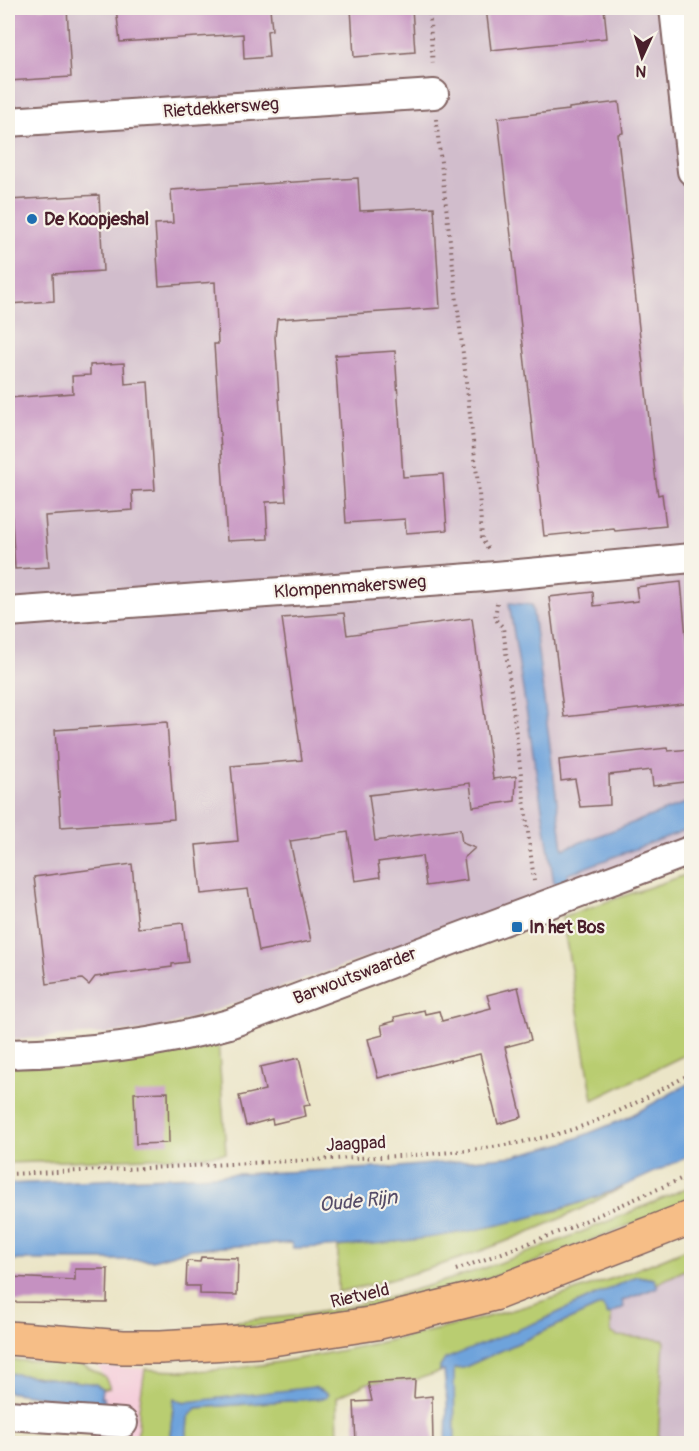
<svg xmlns="http://www.w3.org/2000/svg" width="699" height="1451" viewBox="0 0 699 1451" font-family="Pangolin,sans-serif">
<style>
.built{fill:#f5cfdb}
.industrial{fill:#d1bdcc}
.green{fill:#b9cd71;stroke:#82764e;stroke-width:1.5}
.water{fill:#6ea3db;stroke:#5c6183;stroke-width:1.5}
.building{fill:#c591c1}
.lines{fill:none;stroke-linecap:round;stroke-linejoin:round}
.minor-casing{stroke:#826462;stroke-width:32}
.major-casing{stroke:#826462;stroke-width:36}
.path{stroke:#826462;stroke-width:4;stroke-dasharray:1.5 4.5;stroke-linecap:butt}
.minor{stroke:#fff;stroke-width:28}
.major{stroke:#f6be87;stroke-width:33}
.poi-dot{fill:#1f6fb2;stroke:#f7f3e8;stroke-width:2}
.labels{text-anchor:middle;dominant-baseline:central;stroke-width:4.5;stroke-linejoin:round;paint-order:stroke}
.street-label{font-size:18px;fill:#4a1f2b;stroke:#f7f3e8}
.poi-label{font-size:18px;font-weight:bold;fill:#4a1f2b;stroke:#f7f3e8;text-anchor:start}
.water-label{font-size:20px;font-style:italic;fill:#574d69;stroke:#f7f3e8}
</style>
<rect width="100%" height="100%" fill="#f7f3e8"/>
<filter id="ink" filterUnits="userSpaceOnUse"><feTurbulence type="fractalNoise" baseFrequency=".0167" numOctaves="2"/><feDisplacementMap in="SourceGraphic" scale="12" xChannelSelector="R" yChannelSelector="G"/><feConvolveMatrix kernelMatrix="1 2 1 2 8 2 1 2 1" color-interpolation-filters="sRGB"/></filter>
<filter id="wash" filterUnits="userSpaceOnUse"><feTurbulence type="fractalNoise" baseFrequency=".008" numOctaves="4" result="noise"/><feDisplacementMap in="SourceGraphic" scale="24" xChannelSelector="R" yChannelSelector="G"/><feGaussianBlur stdDeviation="1.35" result="paint"/><feColorMatrix in="noise" values="0 0 0 0 0 0 0 0 0 0 0 0 0 0 0 0 0 1.4 0 .05"/><feComposite in="paint" operator="in"/></filter>
<g filter="url(#wash)">
<rect width="100%" height="100%" fill="#ebe5c7"/>
<!-- built -->
<path class="built" d="M98,1366L145,1369L139,1408L137,1443L93,1444L97,1406H105L101,1398L102,1390L110,1388Z"/>
<!-- industrial -->
<path class="industrial" d="M8,8H691V846L158,1030L8,1040Z
M691,1267V1443H658L664,1340L617,1336L611,1333V1313L624,1307L621,1302L657,1287L656,1284Z"/>
<!-- green -->
<path class="green" d="M691,873V1052L593,1100L562,917Z
M218,1041L226,1153L203,1156L8,1163V1065Z
M691,1186V1201L507,1273L392,1304L306,1320L211,1331L206,1324C258,1319 313,1316 365,1303C479,1275 584,1233 691,1186Z
M623,1187C601,1198 580,1210 557,1220C487,1251 413,1277 338,1292V1247L458,1233L560,1210Z
M691,1247V1267L656,1284L654,1279L637,1276L440,1367V1372L415,1380L368,1383L337,1397L338,1443H186L188,1418L196,1408L326,1398L186,1402L174,1399L169,1443L137,1444L139,1408L145,1369C214,1376 280,1363 348,1349C465,1326 582,1295 691,1247Z
M602,1305L608,1314L611,1313V1333L617,1336L664,1340L658,1443H455L454,1369L463,1368Z
M8,1360L79,1363L105,1377L110,1388L102,1390L96,1384L8,1373Z"/>
<!-- water -->
<path class="water" d="M509,603L532,605L563,849L691,801V828L568,874L566,882L554,883Z
M691,1082V1155C649,1175 606,1196 560,1209C475,1235 381,1247 293,1248L291,1243L191,1249L153,1260H8V1184L398,1167L514,1156L567,1142L627,1118Z
M637,1276L654,1279L658,1287L622,1301L624,1307L608,1315L602,1305L463,1368L454,1369L455,1443H446L447,1403L444,1371L440,1372V1367L445,1359L542,1320Z
M8,1373L96,1384L102,1389L101,1397L104,1398L105,1406L8,1392Z
M314,1387L328,1394L326,1398L196,1408L188,1418L186,1443H169L174,1399L186,1402Z"/>
<g id="blocks">
<!-- building -->
<path class="building" d="M8,8H67L71,77L8,81Z
M116,8H270L272,30L267,31L269,57L244,59L243,34L120,42Z
M351,8H412L415,52L354,57Z
M486,8H604L607,38L491,50Z
M619,102L623,133L618,134L619,147L656,482L658,495L662,494L666,526L615,531L614,529L544,536L498,118L569,110V108Z
M358,178L360,211L434,207L440,308L277,319L275,337L286,501L266,502L268,539L227,541L214,344H218L215,282L159,286L155,224L173,223L171,190Z
M99,195L103,271L53,274L54,301L8,304V200Z
M395,351L403,477L443,474L447,530L406,533L405,519L346,523L335,355Z
M124,363L125,384L148,382L155,490L132,491L133,510L45,516L49,567L15,569L8,458V398L73,393L72,376L90,375V365Z
M681,582L692,703L564,717L549,597L593,592L594,606L638,601L636,587Z
M344,613L347,635L472,618L493,779L516,776L515,801L473,807L470,783L369,795L375,841L460,829L462,843L475,848L464,858L467,880L426,886L422,856L378,862L380,877L355,881L348,832L290,841L311,941L259,951L248,889L201,894L196,845L238,841L231,766L302,760L282,618Z
M167,722L174,819L61,827L55,730Z
M667,748L668,751L692,749V781L653,786L651,770L609,775L610,805L580,807L575,779L561,781L559,760Z
M132,864L138,928L183,923L188,962L172,964V967L95,977L89,985L82,979L47,984L34,877Z
M518,987L531,1040L505,1047L522,1117L498,1124L480,1054L450,1061V1060L378,1078L368,1039L383,1035L381,1025L395,1021L394,1017L424,1010L425,1014L439,1011L442,1021L491,1008L487,995Z
M299,1058L310,1105L304,1106L306,1116L273,1124L272,1119L246,1126L239,1096L265,1090L260,1067Z
M168,1092L169,1143L136,1144L134,1093Z
M201,1257L238,1258L237,1295L200,1294V1286H186L187,1261L200,1262Z
M75,1269H108L107,1303L8,1302V1277L75,1280Z
M415,1380L414,1398L432,1396L433,1443H356L354,1402L372,1401L368,1383Z"/>
</g>
</g>
<g filter="url(#ink)">
<use href="#blocks" fill-opacity="0" stroke="#826462" stroke-width="1.5"/>
<g class="lines">
<defs>
<path id="minor" d="M674,8L692,171
M8,122L434,94
M8,612L484,577L692,558
M8,1054C84,1052 156,1045 229,1024L692,850
M8,1415L123,1423"/>
<path id="major" d="M8,1338L123,1347H161L259,1341L376,1323L494,1294L692,1217"/>
</defs>
<!-- minor casing -->
<use href="#minor" class="minor-casing"/>
<!-- major casing -->
<use href="#major" class="major-casing"/>
<!-- path -->
<path class="path" d="M429,8L433,67
M436,119L479,493L482,539L489,551
M497,603L495,619L503,627L534,881
M8,1174C109,1170 210,1165 312,1160C396,1156 483,1155 564,1132C609,1119 651,1095 692,1073
M456,1270L564,1230L692,1174"/>
<!-- minor -->
<use href="#minor" class="minor"/>
<!-- major -->
<use href="#major" class="major"/>
</g>
</g>
<!-- markers -->
<g class="poi-dot">
<circle cx="32" cy="219" r="6"/>
<rect x="511" y="921" width="12" height="12" rx="3"/>
</g>
<g class="labels">
<!-- street labels -->
<g class="street-label">
<text transform="translate(221 108) rotate(-4)">Rietdekkersweg</text>
<text transform="translate(350 587) rotate(-4)">Klompenmakersweg</text>
<text transform="translate(355 976) rotate(-21)">Barwoutswaarder</text>
<text transform="translate(356 1144) rotate(-3)">Jaagpad</text>
<text transform="translate(360 1296) rotate(-13)">Rietveld</text>
</g>
<!-- poi labels -->
<g class="poi-label">
<text x="44" y="219">De Koopjeshal</text>
<text x="529" y="927">In het Bos</text>
</g>
<!-- water labels -->
<g class="water-label">
<text transform="translate(358 1201) rotate(-6)">Oude Rijn</text>
</g>
</g>
<!-- margin -->
<rect width="699" height="1451" fill="none" stroke="#f7f3e8" stroke-width="30"/>
<!-- north arrow -->
<g transform="translate(642 57) rotate(184)" stroke="#f7f3e8" stroke-width="4.5" paint-order="stroke">
<path d="M0-4.5L10 22L0 15L-10 22Z" fill="#4a1f2b"/>
<text y="-9" font-size="16" font-weight="bold" text-anchor="middle" fill="#4a1f2b">N</text>
</g>
</svg>
